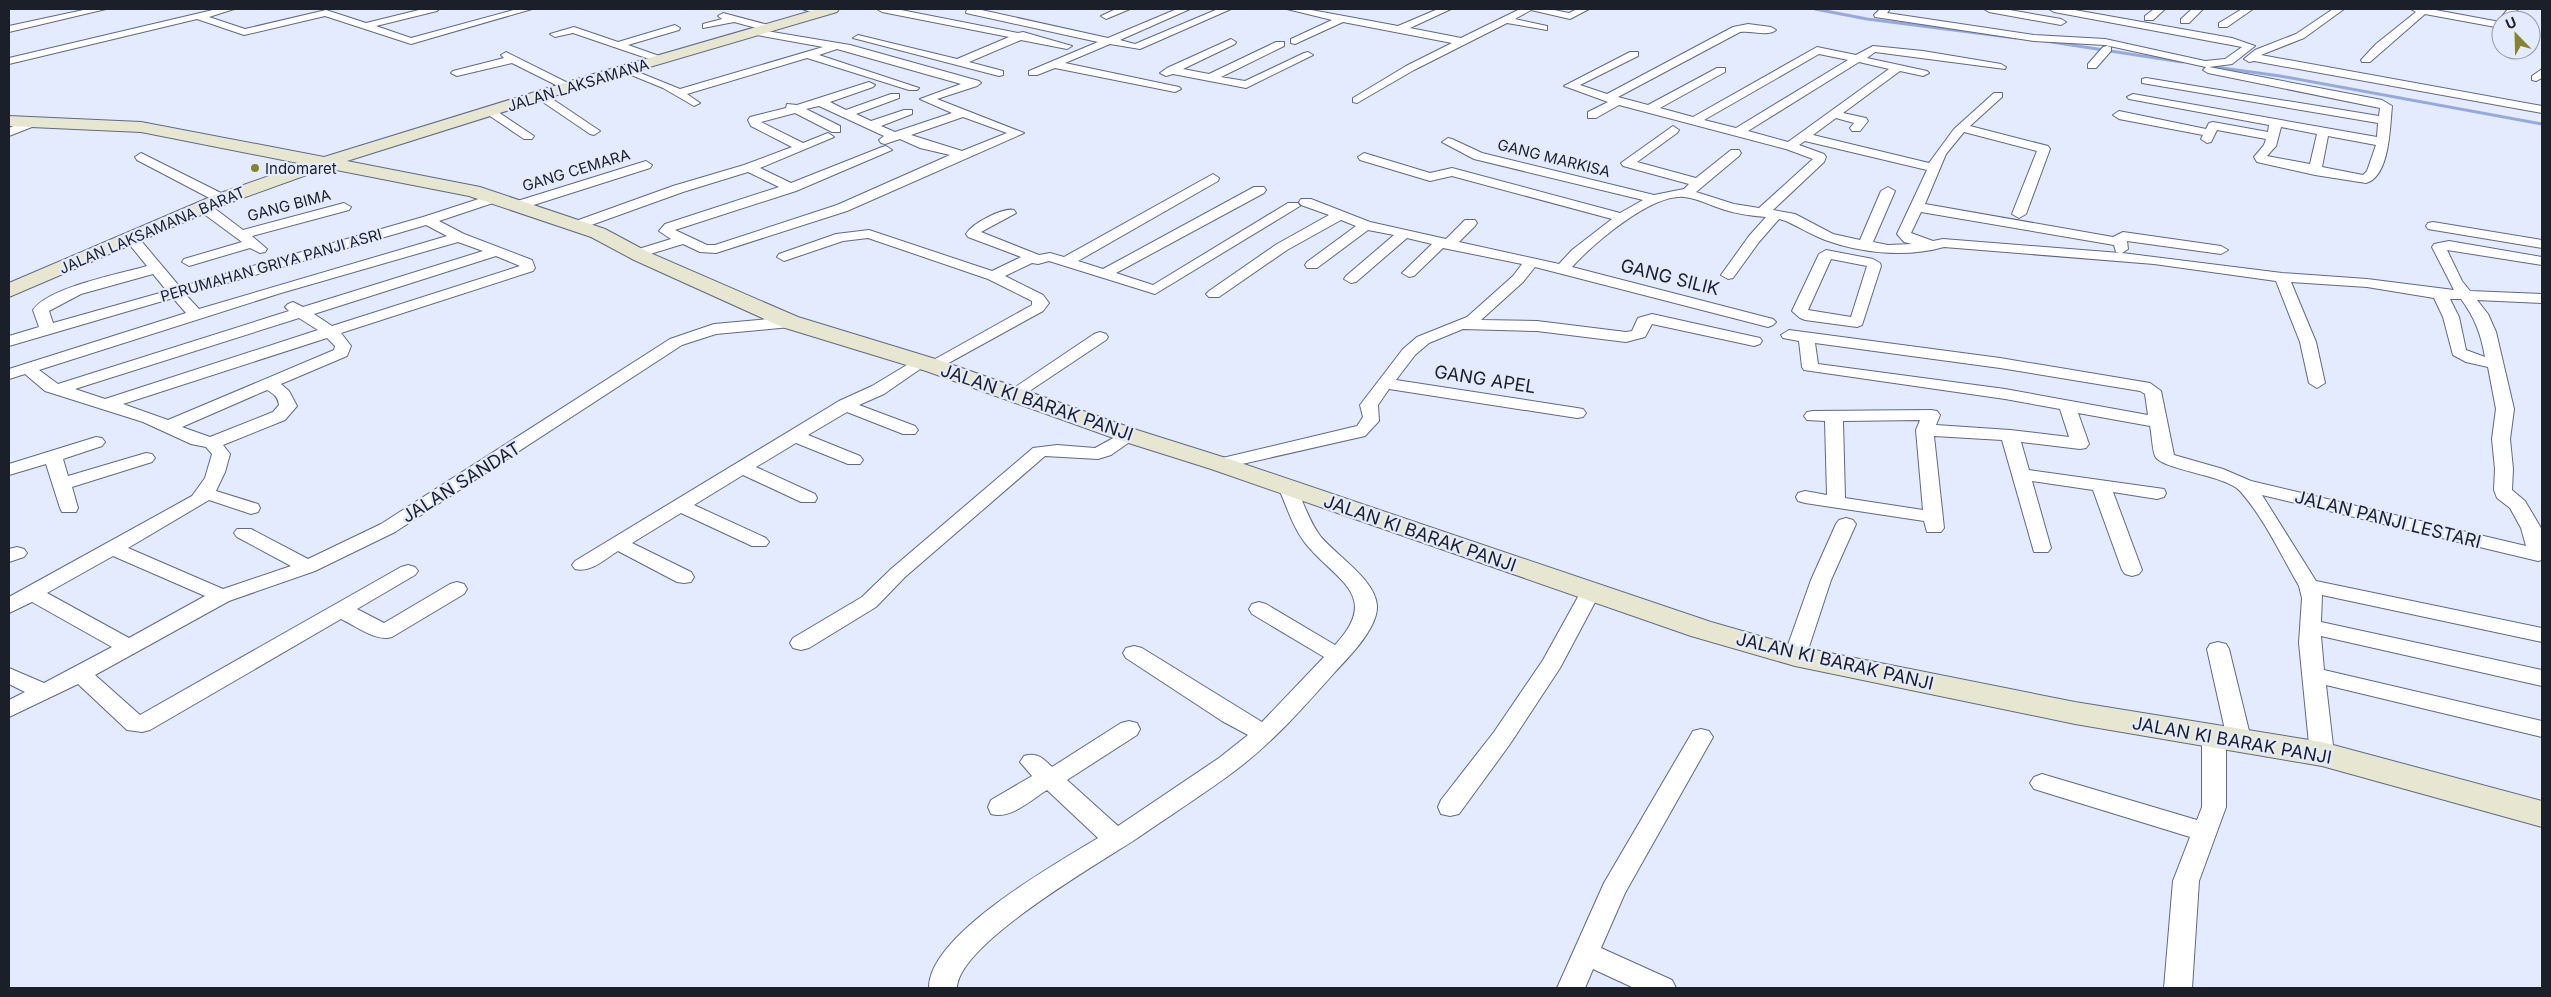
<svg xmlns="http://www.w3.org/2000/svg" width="2551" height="997" viewBox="0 0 2551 997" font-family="Inter,sans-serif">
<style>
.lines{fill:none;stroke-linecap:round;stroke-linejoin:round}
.stream{stroke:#97a8dd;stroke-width:3}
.street-casing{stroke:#606985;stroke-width:2}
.secondary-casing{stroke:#606985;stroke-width:2}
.street{fill:#fff;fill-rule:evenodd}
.secondary{fill:#e7e7d1;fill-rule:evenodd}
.poi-dot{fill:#84842e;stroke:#e4ebfe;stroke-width:2}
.labels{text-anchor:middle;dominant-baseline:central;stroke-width:4.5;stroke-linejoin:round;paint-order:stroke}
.far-street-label{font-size:15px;fill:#1b1f2a;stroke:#e4ebfe}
.far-poi-label{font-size:15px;fill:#1b1f2a;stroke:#e4ebfe;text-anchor:start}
.street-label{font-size:18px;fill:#1b1f2a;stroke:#e4ebfe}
</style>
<rect width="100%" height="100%" fill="#e4ebfe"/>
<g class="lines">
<!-- stream -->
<path class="stream" d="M1815,9L1867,19L2016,38
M2045,41L2182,62
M2208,66L2280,76L2542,124"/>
<defs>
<path id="street" d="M88,9H106L9,32V26Z
M217,9H234L209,17L245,29L326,10L366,23L423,9H439L437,11L376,26L411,38L517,9H532L411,44L325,16L244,35L197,19L9,64V58Z
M802,9H820L826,12L821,15Z
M877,9H896L1018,33L1023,32L1072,46L1067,49L1021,40L969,62L1003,71V75L999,76L853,38L858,35L957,59L1009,37L882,12Z
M967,9H977L1108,38L1177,9H1190L1120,40L1135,44L1218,9H1231L1140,49L1110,44L1065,63L1179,87L1181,89L1175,92L1055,68L1037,75H1029V71L1098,42L966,13Z
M1116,9H1130L1106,19L1101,16Z
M1287,9H1306L1398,26L1438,9H1451L1410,28L1461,38L1520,9H1549L1569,13L1577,9H1589L1570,19L1531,10L1515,19L1547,26V30L1507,23L1414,70L1357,103L1353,102V98L1406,66L1452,43L1343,22L1295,44L1291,43V39L1332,20Z
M1880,9H1890L1887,13L2034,35L2105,39L2205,61L2225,59L2242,47L2054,12L2049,9H2069L2232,38L2255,46L2232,64L2209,67L2382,100L2392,106C2390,125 2390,177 2366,183L2315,175L2257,162L2254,157L2264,145L2266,139L2217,130L2211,142L2207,143L2201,139L2203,135L2119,119L2113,115L2119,111L2206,129L2209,123L2213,122L2268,132L2269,125L2129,99L2127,97L2133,94L2377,137L2378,123L2142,83V79L2146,78L2379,116L2380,108L2208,73L2203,70L2206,67L2105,45L2034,41L1875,17L1874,15ZM2281,127L2317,134L2310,164L2267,156L2276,146ZM2328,136L2376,145L2367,171L2363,175L2322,167Z
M1984,9H2004L2061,19L2066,22L2061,25L1989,12Z
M2154,9H2165L2153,20H2145V16Z
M2192,9H2203L2189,23H2181V19Z
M2242,9H2253L2227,27H2219V23Z
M2333,9H2344L2304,38L2261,55L2542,106V113L2254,61L2249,62L2244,59L2255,50L2296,34Z
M2411,9H2430L2500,22L2499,20L2508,9H2518L2509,20H2501V28L2425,14L2370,62H2362L2361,60L2376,44L2416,12Z
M723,13L772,26L773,28L768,31L734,22L703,28V24L722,19L718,16Z
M1748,24L1771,27L1776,30C1768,37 1751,30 1740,32L1618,97L1648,105L1717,68H1725V72L1660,108L1693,117L1817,47L1856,55L1873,46L1923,51L2001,64L2006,67L2005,69L1875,52L1867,58L1927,71L1929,73L1923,76L1900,71L1843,113L1866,118L1868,121L1860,131H1852L1850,128L1854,123L1836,118L1813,135L1929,163L1954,129L1994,93H2002V97L1970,126L2048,146L2050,149L2026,214L2019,218L2012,214L2037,151L1964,132L1946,154L1925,204L2113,237L2123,232L2221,246L2228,250L2221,254L2127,241L2128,249L2122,253L2282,273L2367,279L2454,290L2432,247L2434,244L2449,241L2542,257V265L2447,250L2462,281L2470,291L2542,294V303L2477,300L2488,314L2496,332L2514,409L2510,439L2513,469L2512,490L2525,501L2541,528L2542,560L2538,561L2262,495L2316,581L2542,628V642L2322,595L2321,622L2542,670V686L2321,636L2324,670L2542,721V737L2326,685L2334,754L2330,760L2322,763L2314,760L2310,754L2299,643L2302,598L2299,586C2281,555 2264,518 2240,491C2226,475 2161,470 2155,456C2152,448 2152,435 2150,426L2078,413L2089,444L2086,448L2080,449L2021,442L2029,470L2164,489L2166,493L2164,497L2157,499L2113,492L2142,570L2139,574L2132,576L2125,574L2122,570L2093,490L2032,481L2051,548L2048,552H2034L2002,440L1934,436L1944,528L1941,532H1927L1924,521L1805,503L1798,501L1796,497L1798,493L1805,491L1827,495L1825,421L1807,420L1804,416L1807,412L1813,411L1931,410L1937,411L1940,415L1936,425L2010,430L2069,437L2060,409L2005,399L1804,370L1802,367L1799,341L1783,338L1781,335L1789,330L2000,358L2150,383L2161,391L2174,455L2223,469L2251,481L2526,546L2521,528L2510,508L2497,498L2494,490L2495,469L2492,439L2496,409L2488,367L2466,362L2453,355L2443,317L2434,298L2367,287L2291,282L2316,342L2325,383L2317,388L2309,383L2300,342L2276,281L2154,264L1944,247C1906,258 1861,253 1825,240C1812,235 1799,227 1786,221L1779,219L1759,242L1733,278L1728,279L1721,275L1749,236L1766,217C1753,216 1738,214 1725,210C1712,206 1697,198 1684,197C1651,194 1593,244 1572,267L1773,319L1776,322L1773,325L1768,327L1535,267L1523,282L1481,320L1537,321L1626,332L1632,331L1638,318L1652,314L1760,338L1762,341L1760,344L1754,346L1652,324L1645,337L1626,342L1537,331L1463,329L1429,343L1415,355L1396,380L1577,408L1583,409L1586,413L1583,417L1577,418L1389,389L1378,405L1379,421L1365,436L1220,469L1214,468L1211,464L1214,460L1357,426L1363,417L1360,405L1403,349L1417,337L1467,317L1513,276L1522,264L1443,248L1414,276L1409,277L1402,273L1432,244L1407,238L1356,282L1351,283L1344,279L1346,276L1394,235L1368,230L1317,268H1307L1305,265L1307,262L1356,226L1341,220L1287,250L1219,297H1209L1206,294L1209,291L1277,244L1329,215L1301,205L1299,202L1301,199H1311L1370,222L1446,239L1465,220H1475L1477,223L1475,226L1459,242L1559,264L1572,250L1612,219L1452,176L1430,181L1360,160L1358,157L1364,153L1430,173L1452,168L1620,213L1643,200L1474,159L1442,142L1448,138L1452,139L1482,153L1654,195L1684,189L1689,184L1623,166L1621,163L1673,126L1679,130L1677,133L1637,162L1696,178L1731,150H1739L1741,153L1739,156L1696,192L1734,204L1759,208L1813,159L1786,149L1619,105L1596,118H1588V112L1608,102L1564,86L1630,52H1638V56L1580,85L1607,94L1733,27ZM1819,54L1848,60L1736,128L1704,120ZM1859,62L1889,69L1788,142L1748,131ZM1805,141L1927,170L1897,234L1904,242L1912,244L1888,245L1873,242L1895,191L1888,187L1881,191L1860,240L1833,234L1795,214L1773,210L1824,162L1826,157L1824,154L1799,145ZM1921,212L2114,245L2116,252L2120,253L1943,239L1933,241L1911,233ZM2450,299H2461C2475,318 2481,334 2485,357L2466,350L2459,317ZM1815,343L2000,368L2140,391L2145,394L2148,415L2005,389L1818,364ZM1920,420L1916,430L1923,510L1845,498L1843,421Z
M675,25L680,28L679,30L628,45L665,58V62L661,63L573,33L555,37L550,34L574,27L618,42Z
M755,29L850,45L979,81L981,83L977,86L937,99L1024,133L847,211L716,253L700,252L683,244L637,258L630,254L632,251L671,239L659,231L665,224L779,187L748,172L683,192L583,228H573L571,225L573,222L673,186L744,165L792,147L751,126L748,120L750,117L786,108L787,104L797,105L869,82L875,85L873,87L830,102L846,110L891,94H899V98L856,114L871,121L904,110H912V114L881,126L895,132L952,113L920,99L961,84L837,49L819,55L919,88L917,90H909L807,58L687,94L700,103L694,106L663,88L619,70L620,68H628L680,89L823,47L751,34V30ZM819,106L884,136L879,140L881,143L885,144L900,139L920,148L950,155L837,205L715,245H707L675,230L796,191L892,150L886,146L882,147L791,183L760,168L834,137L828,133L803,143L761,122L795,113L832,132H840V126L806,109ZM963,117L1007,133L962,151L911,135Z
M1231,39L1236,42L1235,44L1183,69L1209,74L1276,42H1284V46L1221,77L1245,81L1304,53L1308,52L1313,55L1246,88L1173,74L1166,76L1160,73L1167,68Z
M2107,46L2111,47V51L2096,68H2088V64L2103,47Z
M506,52L572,85L574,87L572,89H564L512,63L457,76L451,73L453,71L504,58L501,55Z
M2542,69V78L2536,81L2532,80V76Z
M541,93L545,94L600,131L594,135L590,134L537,98V94Z
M491,108L495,110L534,136L532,139H524L487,114V110Z
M33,118L37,119V125L9,136V128Z
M141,153L227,196L229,199L227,202H217L137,160L135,157Z
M646,161L652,165L650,168L521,209H511L509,206L511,203Z
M1213,174L1219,178L1218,181L1078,261L1103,269L1254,187H1264L1266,190L1264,193L1116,273L1153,285L1288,203H1298L1300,206L1155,294L1049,261L1038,264L1032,263L1005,276L1043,295L1049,303L1043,311L934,371L926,366L928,363L1032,305V301L988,279L868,238L843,241L784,261L777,257L779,254L836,234L869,230L992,271L1021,257L968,237L966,234C971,224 1003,207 1014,210L1016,213L981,232L1039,255L1050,253L1064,257Z
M494,194L501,198L499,201L439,221L464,234L532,260L535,268L533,271L341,333L351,346L347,356L281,384L289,391L297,406L285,420L223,445L230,454L225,472L216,491L258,504L260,508L258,512L251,514L209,500L128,548L223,589L291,566L237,537L234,533L237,529H251L308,559L381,524L670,339L714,324L790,317L798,322L790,327L716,334L682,345L395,532L315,571L229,601L95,675L140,715L401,567L408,565L415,567L418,571L415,575L357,609L384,623L450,584L457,582L464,584L467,589L464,594L392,637C376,642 356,626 341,619L150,730L142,732L127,730L78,684L9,717V700L25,692L9,684V668L44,683L112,647L32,602L9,613V597L192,496L205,478L212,454L206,447L191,444L143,422L45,391L25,374L9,379V369L186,313L173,298L9,346V336L39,327L33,310C49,287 120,274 147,266L125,239L132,235L137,236L180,287L423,217ZM426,225L447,236L199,309L186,295ZM458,242L483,251L303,307L293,302L288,304L285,307L289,311L58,384L39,370L281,293ZM496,256L520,266L332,326L314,314ZM153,274L167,291L53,323L49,311L81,294ZM299,318L318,330L105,399L75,389ZM327,338L335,346L334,350L168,420L123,404ZM267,390C274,394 278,397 279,405L273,412L210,437L182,427ZM113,556L205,596L129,638L47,593Z
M344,203L351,207L349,210L252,236L267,249L265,252L260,253L250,248L189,266L182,262L184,259L242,242L200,211L198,208L200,205H210L243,230Z
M2433,222L2542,240V248L2428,229L2426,226L2428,223Z
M1826,250L1873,259L1880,263L1881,266L1862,325L1857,327L1805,320L1800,318L1792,311L1819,254ZM1831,259L1867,266L1851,317L1808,310Z
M1100,332L1106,334L1108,337L1106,340L1019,398H1007L1005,394L1094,334Z
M920,357L928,362L926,365L884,394L859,405L915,426L918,430L915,434H903L847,412L808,435L860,456L863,460L860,464H848L796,443L756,467L815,494L817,498L815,502H801L743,475L694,505L766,538L769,542L766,546H752L681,513L632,543L691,572L694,577L691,582L684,583L677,582L618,551C605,559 591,573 575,569L572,565L575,561L839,401L872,386Z
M1128,430L1134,431L1137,435L1134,439L1111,455L1098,459L1045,456L905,577L876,607L809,648L801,650L793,648L790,643L793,638L862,597L891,569L1033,448L1057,445L1095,448Z
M96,437L102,438L105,442L102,446L63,459L68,476L146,453L152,454L155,458L152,462L72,487L78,508L76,512H62L60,508L46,464L9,475V464Z
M1288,483L1295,485L1297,489C1304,504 1310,523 1321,537C1336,555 1376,580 1377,606C1378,628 1349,657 1335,672C1304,707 1274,741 1236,770C1204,794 1169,816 1136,839C1098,864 958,944 957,988H929C928,935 1057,863 1098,838L1047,790C1031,800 1010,820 991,814L988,807L991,800L1032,776L1020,762L1024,756C1037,752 1043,758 1052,767L1121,723L1129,721L1137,723L1140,729L1137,735L1067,780L1118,826L1219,758L1248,735L1222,721L1126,658L1123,653L1126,648L1134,646L1142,648L1262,722L1324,657L1252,614L1249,609L1252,604L1259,602L1266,604L1335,645C1382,595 1335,580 1306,544C1293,528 1287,507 1279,489L1281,485Z
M1846,518L1853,520L1856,524L1831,580L1806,656L1803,661L1795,663L1787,661L1784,656L1811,580L1836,524L1839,520Z
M17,547L24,549L27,553L24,557L9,562V549Z
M1591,584L1598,586L1601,591L1560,668L1510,744L1459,814L1450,816L1441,814L1438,807L1441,800L1494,732L1543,660L1584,586Z
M2218,642L2226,644L2229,649L2251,739L2247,745L2239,747L2231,745L2227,739L2207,649L2210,644Z
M1701,729L1709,731L1713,737L1625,893L1601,948L1672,980L1676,988H1634L1593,969L1585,988H1557L1604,883L1693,731Z
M2214,729L2222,731L2226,737V807L2199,881L2192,988H2164L2173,881L2190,837L2034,789L2030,783L2034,777L2042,774L2197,820L2202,807V737L2206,731Z"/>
<path id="secondary" d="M818,9H839L837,12L602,81L347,161L480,187L605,229L648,252L798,317L942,361L1137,430L1229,459L1711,622L1795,646L2075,702L2322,742L2542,801V827L2322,766L2075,724L1795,666L1691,636L1211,469L1119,440L926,371L782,327L634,260L591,237L469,196L326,168L229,203L9,297V283L215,195L303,164L141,132L9,126V116L141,122L324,157L590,75Z"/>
</defs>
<!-- street casing -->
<use href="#street" class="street-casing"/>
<!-- secondary casing -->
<use href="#secondary" class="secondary-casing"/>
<!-- street -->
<use href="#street" class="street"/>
<!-- secondary -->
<use href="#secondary" class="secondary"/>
</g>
<!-- markers -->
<circle class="poi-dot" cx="255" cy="168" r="5"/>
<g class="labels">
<!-- far-street labels -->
<g class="far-street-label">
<text transform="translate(578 85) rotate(-17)">JALAN LAKSAMANA</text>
<text transform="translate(1554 158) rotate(14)">GANG MARKISA</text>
<text transform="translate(576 170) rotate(-17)">GANG CEMARA</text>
<text transform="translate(289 205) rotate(-15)">GANG BIMA</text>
<text transform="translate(152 230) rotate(-23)">JALAN LAKSAMANA BARAT</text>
<text transform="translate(271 265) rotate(-16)">PERUMAHAN GRIYA PANJI ASRI</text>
</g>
<!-- far-poi labels -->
<g class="far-poi-label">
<text x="265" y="168">Indomaret</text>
</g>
<!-- street labels -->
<g class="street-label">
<text transform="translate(1670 277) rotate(14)">GANG SILIK</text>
<text transform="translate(1485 379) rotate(9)">GANG APEL</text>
<text transform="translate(1037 402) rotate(19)">JALAN KI BARAK PANJI</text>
<text transform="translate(461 482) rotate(-32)">JALAN SANDAT</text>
<text transform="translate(2388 519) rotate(14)">JALAN PANJI LESTARI</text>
<text transform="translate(1420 533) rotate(19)">JALAN KI BARAK PANJI</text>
<text transform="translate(1835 661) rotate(13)">JALAN KI BARAK PANJI</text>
<text transform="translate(2232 740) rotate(10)">JALAN KI BARAK PANJI</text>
</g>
</g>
<!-- border -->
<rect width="2551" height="997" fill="none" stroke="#1b1f2a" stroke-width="20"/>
<!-- north arrow -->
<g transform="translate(2516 35) rotate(337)"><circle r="24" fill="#e4ebfe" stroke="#9499a9"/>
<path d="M0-4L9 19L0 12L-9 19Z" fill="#84842e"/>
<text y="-8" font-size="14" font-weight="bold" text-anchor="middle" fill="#1b1f2a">U</text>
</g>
</svg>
